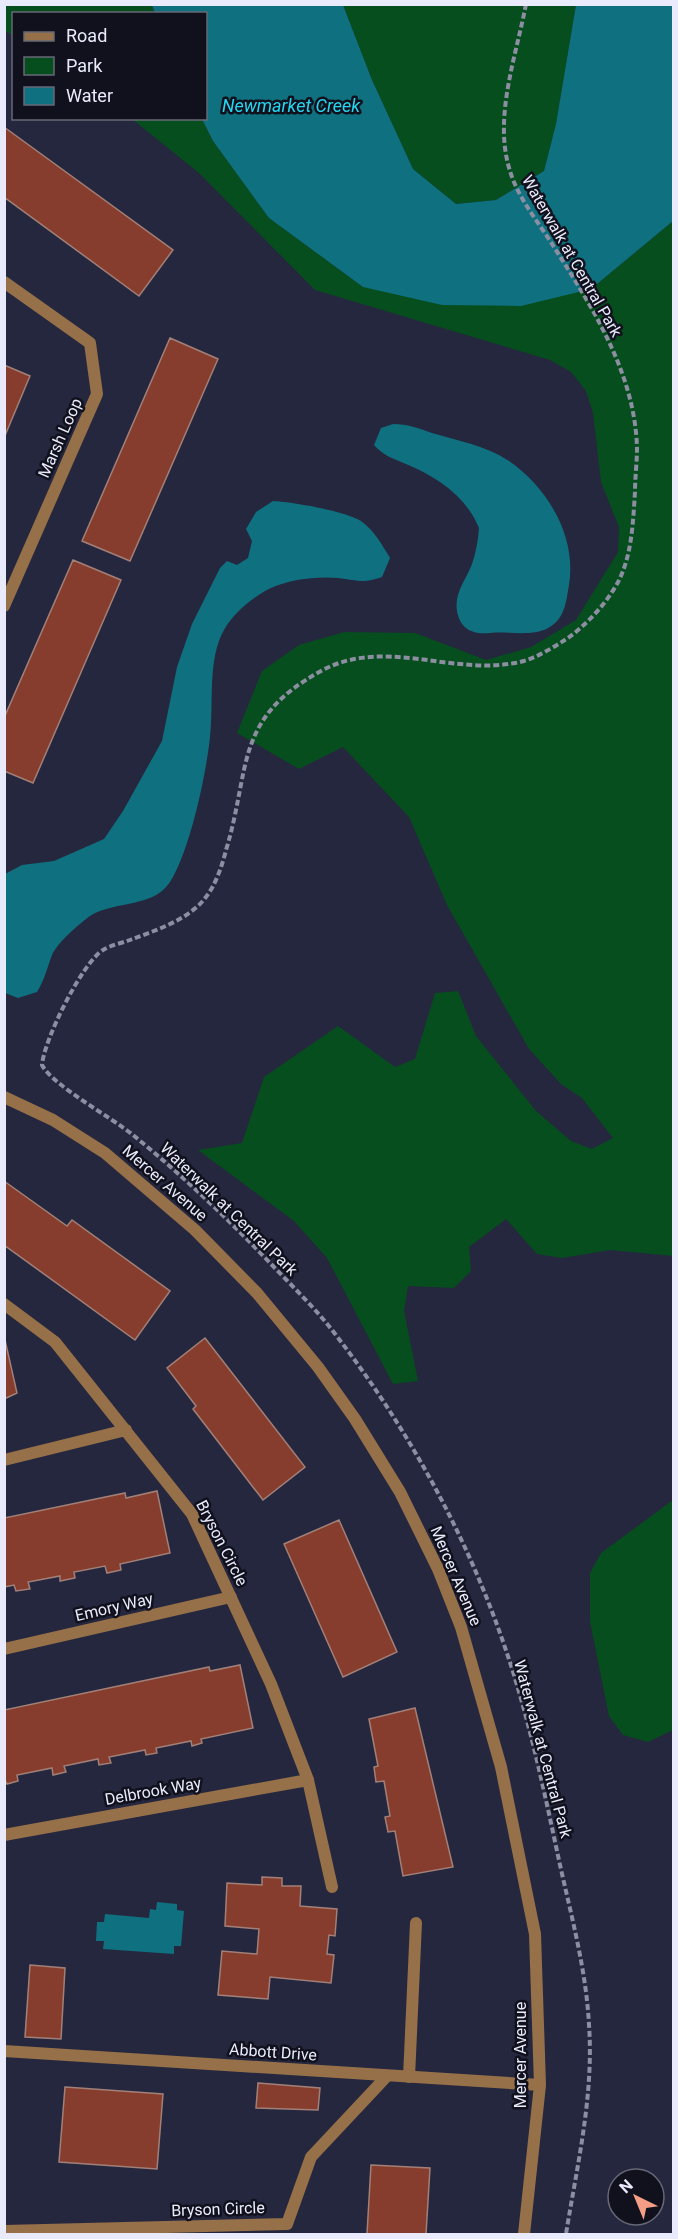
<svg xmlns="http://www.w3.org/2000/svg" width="678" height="2239" viewBox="0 0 678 2239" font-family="Roboto,sans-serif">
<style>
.green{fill:#064e1d}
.water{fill:#0f707f}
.building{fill:#863d2d;stroke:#a28078;stroke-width:1.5}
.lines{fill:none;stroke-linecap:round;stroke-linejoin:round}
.path{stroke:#8c8ea2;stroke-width:4;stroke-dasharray:6 3;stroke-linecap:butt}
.lane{stroke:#967048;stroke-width:12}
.street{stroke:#967048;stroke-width:12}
.labels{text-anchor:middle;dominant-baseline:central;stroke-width:5;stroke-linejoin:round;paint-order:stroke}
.street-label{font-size:16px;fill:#e9ebfc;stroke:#10111c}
.water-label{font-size:18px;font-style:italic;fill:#25d6f0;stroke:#10111c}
</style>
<rect width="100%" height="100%" fill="#25273f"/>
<!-- green -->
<path class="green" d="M4,5H152L155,13L14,14L13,35L5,31Z
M343,5H576L556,124L544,171L496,200L456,204L413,169L372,80Z
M132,119H202L213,141L269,218L363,287L591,289L673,221V1256L610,1250L562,1258L537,1254L506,1219L469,1247L471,1271L454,1288L408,1286L404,1311L418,1381L393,1384L327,1258L294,1221L198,1150L242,1143L264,1077L338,1026L395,1067L415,1059L435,993L458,991L476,1036L536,1111L571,1141L592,1149L613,1138L582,1098L561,1084L529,1049L447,905L409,817L343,747L299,769L237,733L262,671L299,645L344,632L415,633L486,660L531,647L576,620L618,552L619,527L601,482L593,413L586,391L571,372L550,360L315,290L199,173Z
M673,1500V1730L648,1742L623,1735L609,1716L590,1622V1573L601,1553Z"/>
<!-- water -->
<path class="water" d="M152,5H343L372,80L413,169L456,204L496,200L544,171L556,124L576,5H673V221L591,289L521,306L442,305L363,287L269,218L213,141L202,119L206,118V14L155,13Z
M393,424C408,424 418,428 432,433C458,441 485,445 509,461C548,488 577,537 569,585C566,602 565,619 548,628C532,637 508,631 490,633C473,635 460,629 457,611C454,593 466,580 472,564C476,552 478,541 479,528C466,496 437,477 406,464C392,458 384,456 374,445L381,428Z
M273,501C292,502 345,511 361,521C375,531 382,545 390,558L382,577C363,584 357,580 338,578C318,576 290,579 271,588C254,596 233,613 224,630C207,660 214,704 210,737C206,775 191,844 173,877C156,910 117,899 90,916C79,924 58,942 52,955C47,968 45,979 37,992L18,998L5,993V874L22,865L54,861L104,839L123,811L162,741L177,667L192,624L220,568L227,561L237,565L248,558L252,541L246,529L256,512Z
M157,1902L177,1904V1910L184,1911L181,1946H174V1954L103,1949L104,1941H96L97,1922H104L105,1914L149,1918L150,1909L156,1910Z"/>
<!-- building -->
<path class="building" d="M4,127L173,250L139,296L4,197Z
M170,338L218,359L130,561L82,541Z
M4,365L30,376L4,438Z
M73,560L121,580L33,783L4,771V718Z
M4,1181L67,1226L72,1220L170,1291L135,1340L4,1245Z
M205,1338L305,1467L263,1500L193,1409L196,1406L167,1368Z
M5,1340L17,1393L4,1399V1340Z
M157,1491L170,1553L120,1564L121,1570L107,1573L105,1566L74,1572L75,1578L60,1581V1576L28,1582L30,1589L16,1591L14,1585L4,1587V1518L125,1493L126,1498Z
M339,1520L397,1652L343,1677L284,1544Z
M240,1665L253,1728L201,1739L202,1743L192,1746L191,1741L156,1748L157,1753L146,1755L145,1750L109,1757L111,1763L99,1765L98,1759L64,1766L66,1772L53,1775L52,1768L17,1775L18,1781L7,1784L4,1778V1710L209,1667L210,1671Z
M415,1708L453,1867L403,1876L395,1831L388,1832L385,1817L390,1816L384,1781L376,1782L374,1767L378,1766L369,1719Z
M262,1877L282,1878V1886H301L300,1906L337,1909L335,1936L329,1935L327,1954L334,1955L331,1983L270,1977L268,1999L218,1995L222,1951L257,1954L259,1929L225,1926L227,1883L262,1885Z
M30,1965L65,1968L61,2039L25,2037Z
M258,2083L320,2088L318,2110L256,2108Z
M65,2087L163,2094L157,2169L59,2162Z
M371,2165L430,2168L426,2234H367Z"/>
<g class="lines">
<!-- path -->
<path class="path" d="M526,4C516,57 493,118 510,171C518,198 539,223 554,247C592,307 635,373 637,448C637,462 635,477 635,492C633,522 632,557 617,584C605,605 587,624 568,638C552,648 534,660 515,663C449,675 383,637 321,671C233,719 251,769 226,850C222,866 216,884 206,897C189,920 156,930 130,940C122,943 111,945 103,950C82,963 44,1040 42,1065C52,1085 111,1117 133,1135C182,1175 228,1219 272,1265C292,1286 314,1307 332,1330C414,1435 479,1557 517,1685C533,1739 545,1795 557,1851C569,1908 586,1966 589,2025C594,2095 577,2166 566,2234"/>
<!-- lane -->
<path class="lane" d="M308,1780L332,1887
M409,2077L416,1923"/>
<!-- street -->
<path class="street" d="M4,282L90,343L97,394L4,606
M4,1097L53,1120L105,1153L195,1230L257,1293L318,1367L355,1419L400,1492L438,1569L461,1627L501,1767L535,1934L540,2085L524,2234
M4,1304L55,1342L192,1514L271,1684L308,1780L4,1835
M4,1460L126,1430
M4,1649L231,1597
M4,2051L540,2085
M4,2231L287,2224L311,2157L387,2076"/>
</g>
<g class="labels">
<!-- street labels -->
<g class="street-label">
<text transform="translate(572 256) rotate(60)">Waterwalk at Central Park</text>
<text transform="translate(60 438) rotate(-66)">Marsh Loop</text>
<text transform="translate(165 1183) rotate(41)">Mercer Avenue</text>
<text transform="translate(229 1209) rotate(44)">Waterwalk at Central Park</text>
<text transform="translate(222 1543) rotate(63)">Bryson Circle</text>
<text transform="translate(456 1576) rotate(67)">Mercer Avenue</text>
<text transform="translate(114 1607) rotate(-13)">Emory Way</text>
<text transform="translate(543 1749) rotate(75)">Waterwalk at Central Park</text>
<text transform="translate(153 1791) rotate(-10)">Delbrook Way</text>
<text transform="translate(273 2052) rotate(4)">Abbott Drive</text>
<text transform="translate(520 2055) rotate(-90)">Mercer Avenue</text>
<text transform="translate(218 2209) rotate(-2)">Bryson Circle</text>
</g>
<!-- water labels -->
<g class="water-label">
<text x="291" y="105">Newmarket Creek</text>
</g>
</g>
<!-- border -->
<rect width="678" height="2239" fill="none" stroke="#e9ebfc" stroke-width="12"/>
<!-- legend -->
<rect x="12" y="12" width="195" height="108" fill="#10111c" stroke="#676876" stroke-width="1.5"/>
<rect x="24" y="32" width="30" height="9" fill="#967048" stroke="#676876" stroke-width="1.5"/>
<text x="66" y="42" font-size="18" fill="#e9ebfc">Road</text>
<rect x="24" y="57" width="30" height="18" fill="#064e1d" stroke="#676876" stroke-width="1.5"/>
<text x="66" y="72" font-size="18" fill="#e9ebfc">Park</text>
<rect x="24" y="87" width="30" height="18" fill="#0f707f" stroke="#676876" stroke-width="1.5"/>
<text x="66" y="102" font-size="18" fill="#e9ebfc">Water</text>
<!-- north arrow -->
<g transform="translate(636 2197) rotate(317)"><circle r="28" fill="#10111c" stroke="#676876" stroke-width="1.5"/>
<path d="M0-4.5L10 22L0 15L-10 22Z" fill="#f49e86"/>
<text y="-9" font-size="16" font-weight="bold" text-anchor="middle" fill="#e9ebfc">N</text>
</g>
</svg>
